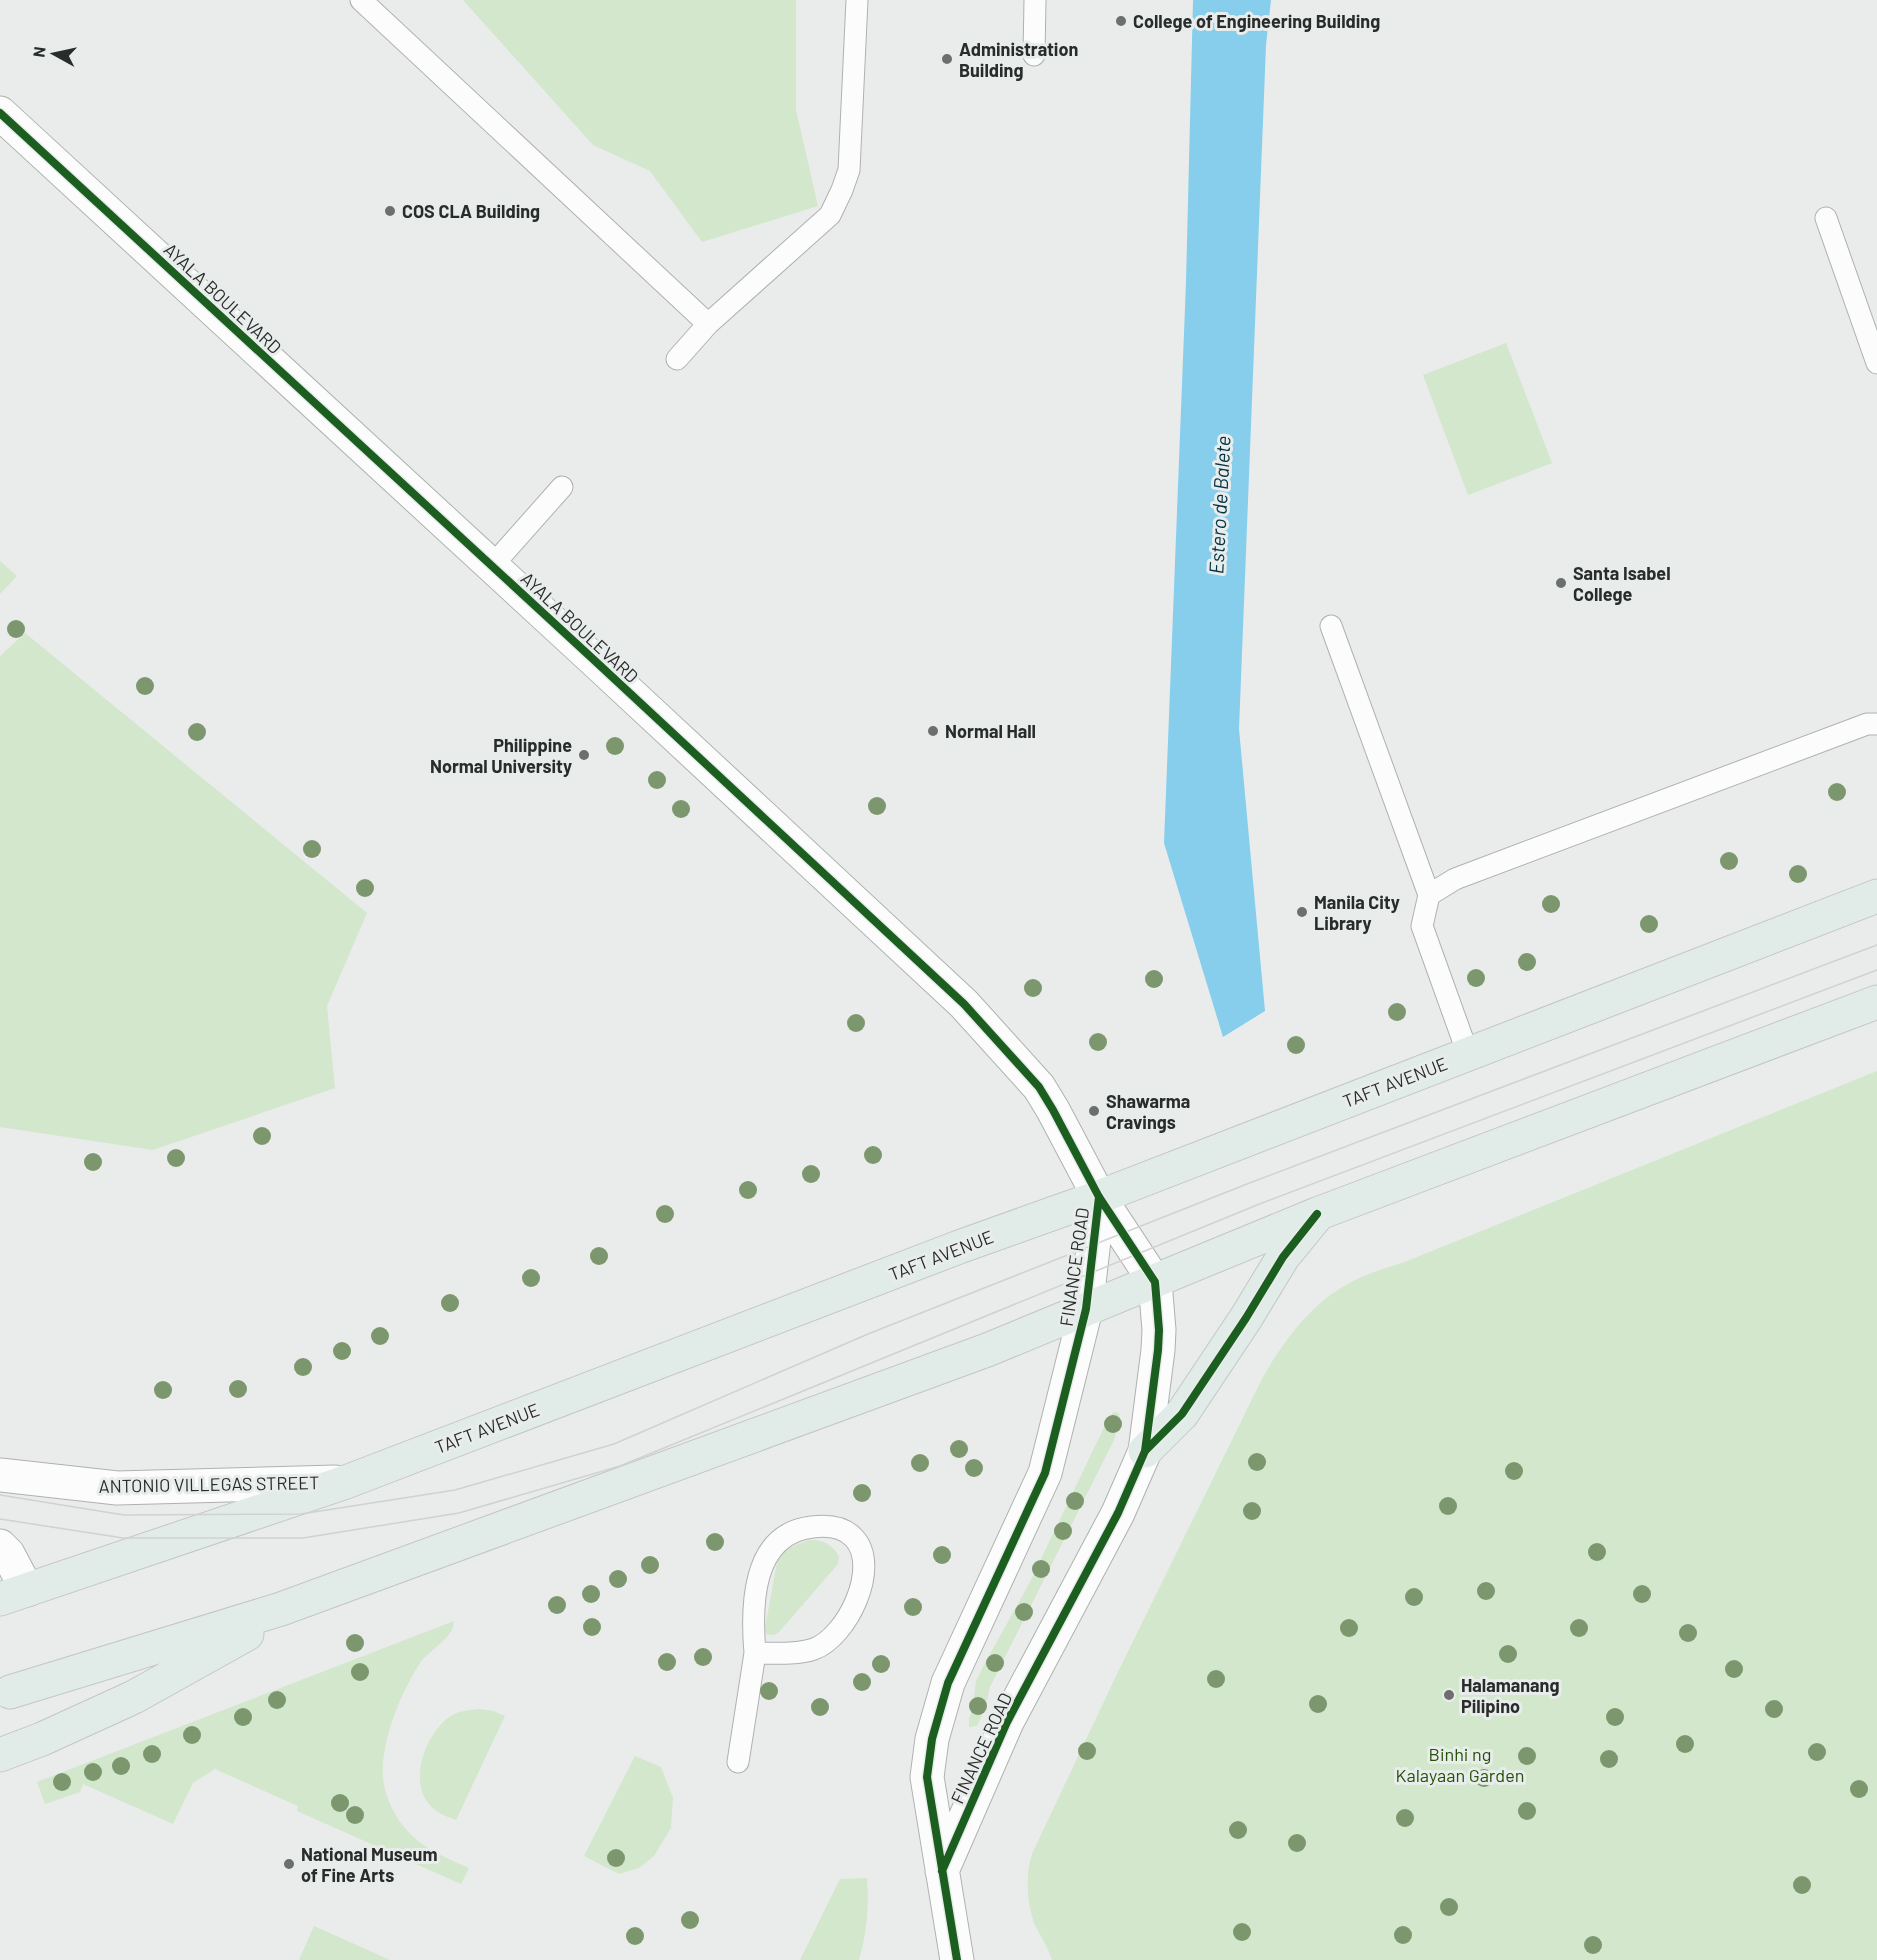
<svg xmlns="http://www.w3.org/2000/svg" width="1877" height="1960" viewBox="0 0 1877 1960" font-family="Barlow,sans-serif">
<style>
.green{fill:#d2e7cb}
.water{fill:#87ceec}
.lines{fill:none;stroke-linecap:round;stroke-linejoin:round}
.service-casing{stroke:#afb1b0;stroke-width:23}
.tertiary-casing{stroke:#afb1b0;stroke-width:35}
.secondary-casing{stroke:#afb1b0;stroke-width:35}
.primary-casing{stroke:#c4c6c6;stroke-width:35}
.service{stroke:#fcfcfc;stroke-width:21}
.tertiary{stroke:#fcfcfc;stroke-width:33}
.secondary{stroke:#fcfcfc;stroke-width:33}
.primary{stroke:#e1ece8;stroke-width:33}
.tram{stroke:#d0d1d1;stroke-width:1.5}
.cycleway-casing{stroke:#e8edec;stroke-width:11}
.cycleway{stroke:#1b5e20;stroke-width:8}
.tree{fill:#7c976d}
.poi-dot{fill:#6d6f6f;stroke:#e8edec;stroke-width:2}
.labels{text-anchor:middle;dominant-baseline:central;stroke-width:6;stroke-linejoin:round;paint-order:stroke}
.poi-label{font-size:18px;font-weight:bold;fill:#2a2c2c;stroke:#e8edec;text-anchor:start}
.street-label{font-size:18px;fill:#2a2c2c;stroke:#e8edec}
.park-label{font-size:18px;fill:#235206;stroke:#e8edec}
.water-label{font-size:20px;font-style:italic;fill:#043345;stroke:#e8edec}
</style>
<rect width="100%" height="100%" fill="#e9eceb"/>
<!-- green -->
<path class="green" d="M463,0H796V110L818,206L702,242L650,171L593,145Z
M1506,343L1552,463L1468,495L1423,375Z
M0,561L17,576L0,594Z
M25,633L367,913L327,1006L335,1088L153,1150L0,1127V656Z
M1877,1071V1960H1052C1048,1947 1041,1937 1035,1925C1027,1905 1025,1875 1032,1854L1115,1678L1263,1377C1283,1342 1310,1305 1346,1285C1364,1274 1387,1268 1407,1261Z
M1114,1412L1118,1413L1120,1417L1114,1440L990,1687L985,1708L977,1726L969,1727V1718L972,1711L976,1681L985,1663L1030,1582L1109,1417Z
M809,1540C822,1539 832,1544 839,1556L838,1564L779,1632L774,1635L766,1634L765,1628L778,1557L789,1548Z
M454,1621C454,1638 430,1649 420,1663C401,1692 377,1749 384,1785C388,1805 400,1826 416,1839C431,1852 451,1860 469,1868L461,1884L297,1811L298,1806L215,1769L193,1783L173,1824L83,1784L80,1792L45,1804L37,1782Z
M480,1709L493,1711L505,1716L456,1820C445,1816 435,1812 428,1803C409,1778 426,1735 448,1718C457,1711 469,1710 480,1709Z
M635,1756L661,1767L673,1798L671,1828L654,1856L639,1868L619,1874L584,1856Z
M867,1878C869,1906 867,1933 859,1960H800L840,1879Z
M314,1926L390,1960H299Z"/>
<!-- water -->
<path class="water" d="M1193,0H1271L1266,45L1239,729L1265,1011L1223,1037L1164,843L1186,282Z"/>
<g class="lines">
<defs>
<path id="service" d="M361,0L708,324L677,359
M1034,55L1035,0
M1826,218L1877,363
M708,324L830,215L842,190L849,170L857,0
M492,566L562,487
M1331,626L1429,895
M1468,1054L1422,926L1429,895L1455,879L1867,724H1877
M738,1762L755,1653C773,1653 796,1655 814,1649C847,1637 881,1567 854,1538C843,1526 827,1525 812,1527C751,1534 751,1607 755,1653"/>
<path id="tertiary" d="M0,1475L117,1488L335,1482
M0,1546L8,1554L27,1590"/>
<path id="secondary" d="M0,113L593,659L964,1004L1039,1087L1053,1110L1099,1197L1155,1282L1159,1330L1158,1350L1145,1451L1118,1513L1007,1722L942,1871
M957,1960L927,1777L932,1739L948,1683L1045,1473L1086,1309L1099,1197"/>
<path id="primary" d="M1145,1451L1182,1414L1246,1318L1283,1257L1315,1218
M0,1599L346,1482L959,1247L1099,1197L1877,896
M10,1692L281,1609L987,1350L1317,1214L1877,1002
M0,1755L42,1739L134,1697L247,1634"/>
</defs>
<!-- service casing -->
<use href="#service" class="service-casing"/>
<!-- tertiary casing -->
<use href="#tertiary" class="tertiary-casing"/>
<!-- secondary casing -->
<use href="#secondary" class="secondary-casing"/>
<!-- primary casing -->
<use href="#primary" class="primary-casing"/>
<!-- service -->
<use href="#service" class="service"/>
<!-- tertiary -->
<use href="#tertiary" class="tertiary"/>
<!-- secondary -->
<use href="#secondary" class="secondary"/>
<!-- primary -->
<use href="#primary" class="primary"/>
<!-- tram -->
<path class="tram" d="M0,1495L124,1515L301,1514L455,1490L614,1444L868,1334L1247,1184L1877,945
M0,1519L123,1538H303L459,1513L620,1466L1257,1205L1877,970"/>
<defs>
<path id="cycleway" d="M0,113L593,659L964,1004L1039,1087L1053,1110L1099,1197L1155,1282L1159,1330L1158,1350L1145,1451L1118,1513L1007,1722L942,1871
M1145,1451L1182,1414L1246,1318L1283,1257L1317,1214
M957,1960L927,1777L932,1739L948,1683L1045,1473L1086,1309L1099,1197"/>
</defs>
<!-- cycleway casing -->
<use href="#cycleway" class="cycleway-casing"/>
<!-- cycleway -->
<use href="#cycleway" class="cycleway"/>
</g>
<!-- trees -->
<g class="tree">
<circle cx="16" cy="629" r="9"/>
<circle cx="145" cy="686" r="9"/>
<circle cx="197" cy="732" r="9"/>
<circle cx="615" cy="746" r="9"/>
<circle cx="657" cy="780" r="9"/>
<circle cx="1837" cy="792" r="9"/>
<circle cx="877" cy="806" r="9"/>
<circle cx="681" cy="809" r="9"/>
<circle cx="312" cy="849" r="9"/>
<circle cx="1729" cy="861" r="9"/>
<circle cx="1798" cy="874" r="9"/>
<circle cx="365" cy="888" r="9"/>
<circle cx="1551" cy="904" r="9"/>
<circle cx="1649" cy="924" r="9"/>
<circle cx="1527" cy="962" r="9"/>
<circle cx="1476" cy="978" r="9"/>
<circle cx="1154" cy="979" r="9"/>
<circle cx="1033" cy="988" r="9"/>
<circle cx="1397" cy="1012" r="9"/>
<circle cx="856" cy="1023" r="9"/>
<circle cx="1098" cy="1042" r="9"/>
<circle cx="1296" cy="1045" r="9"/>
<circle cx="262" cy="1136" r="9"/>
<circle cx="873" cy="1155" r="9"/>
<circle cx="176" cy="1158" r="9"/>
<circle cx="93" cy="1162" r="9"/>
<circle cx="811" cy="1174" r="9"/>
<circle cx="748" cy="1190" r="9"/>
<circle cx="665" cy="1214" r="9"/>
<circle cx="599" cy="1256" r="9"/>
<circle cx="531" cy="1278" r="9"/>
<circle cx="450" cy="1303" r="9"/>
<circle cx="380" cy="1336" r="9"/>
<circle cx="342" cy="1351" r="9"/>
<circle cx="303" cy="1367" r="9"/>
<circle cx="238" cy="1389" r="9"/>
<circle cx="163" cy="1390" r="9"/>
<circle cx="1113" cy="1424" r="9"/>
<circle cx="959" cy="1449" r="9"/>
<circle cx="1257" cy="1462" r="9"/>
<circle cx="920" cy="1463" r="9"/>
<circle cx="974" cy="1468" r="9"/>
<circle cx="1514" cy="1471" r="9"/>
<circle cx="862" cy="1493" r="9"/>
<circle cx="1075" cy="1501" r="9"/>
<circle cx="1448" cy="1506" r="9"/>
<circle cx="1252" cy="1511" r="9"/>
<circle cx="1063" cy="1531" r="9"/>
<circle cx="715" cy="1542" r="9"/>
<circle cx="1597" cy="1552" r="9"/>
<circle cx="942" cy="1555" r="9"/>
<circle cx="650" cy="1565" r="9"/>
<circle cx="1041" cy="1569" r="9"/>
<circle cx="618" cy="1579" r="9"/>
<circle cx="1486" cy="1591" r="9"/>
<circle cx="591" cy="1594" r="9"/>
<circle cx="1642" cy="1594" r="9"/>
<circle cx="1414" cy="1597" r="9"/>
<circle cx="557" cy="1605" r="9"/>
<circle cx="913" cy="1607" r="9"/>
<circle cx="1024" cy="1612" r="9"/>
<circle cx="592" cy="1627" r="9"/>
<circle cx="1349" cy="1628" r="9"/>
<circle cx="1579" cy="1628" r="9"/>
<circle cx="1688" cy="1633" r="9"/>
<circle cx="355" cy="1643" r="9"/>
<circle cx="1508" cy="1654" r="9"/>
<circle cx="703" cy="1657" r="9"/>
<circle cx="667" cy="1662" r="9"/>
<circle cx="995" cy="1663" r="9"/>
<circle cx="881" cy="1664" r="9"/>
<circle cx="1734" cy="1669" r="9"/>
<circle cx="360" cy="1672" r="9"/>
<circle cx="1216" cy="1679" r="9"/>
<circle cx="862" cy="1682" r="9"/>
<circle cx="769" cy="1691" r="9"/>
<circle cx="277" cy="1700" r="9"/>
<circle cx="1318" cy="1704" r="9"/>
<circle cx="978" cy="1706" r="9"/>
<circle cx="820" cy="1707" r="9"/>
<circle cx="1774" cy="1709" r="9"/>
<circle cx="243" cy="1717" r="9"/>
<circle cx="1615" cy="1717" r="9"/>
<circle cx="192" cy="1735" r="9"/>
<circle cx="1685" cy="1744" r="9"/>
<circle cx="1087" cy="1751" r="9"/>
<circle cx="1817" cy="1752" r="9"/>
<circle cx="152" cy="1754" r="9"/>
<circle cx="1527" cy="1756" r="9"/>
<circle cx="1609" cy="1759" r="9"/>
<circle cx="121" cy="1766" r="9"/>
<circle cx="93" cy="1772" r="9"/>
<circle cx="1484" cy="1778" r="9"/>
<circle cx="62" cy="1782" r="9"/>
<circle cx="1859" cy="1789" r="9"/>
<circle cx="340" cy="1803" r="9"/>
<circle cx="1527" cy="1811" r="9"/>
<circle cx="355" cy="1815" r="9"/>
<circle cx="1405" cy="1818" r="9"/>
<circle cx="1238" cy="1830" r="9"/>
<circle cx="1297" cy="1843" r="9"/>
<circle cx="616" cy="1858" r="9"/>
<circle cx="1802" cy="1885" r="9"/>
<circle cx="1449" cy="1907" r="9"/>
<circle cx="690" cy="1920" r="9"/>
<circle cx="1242" cy="1932" r="9"/>
<circle cx="1403" cy="1935" r="9"/>
<circle cx="635" cy="1936" r="9"/>
<circle cx="1593" cy="1945" r="9"/>
</g>
<!-- markers -->
<g class="poi-dot">
<circle cx="1121" cy="21" r="6"/>
<circle cx="947" cy="59" r="6"/>
<circle cx="390" cy="211" r="6"/>
<circle cx="1561" cy="583" r="6"/>
<circle cx="933" cy="731" r="6"/>
<circle cx="584" cy="755" r="6"/>
<circle cx="1302" cy="912" r="6"/>
<circle cx="1094" cy="1111" r="6"/>
<circle cx="1449" cy="1695" r="6"/>
<circle cx="289" cy="1864" r="6"/>
</g>
<g class="labels">
<!-- poi labels -->
<g class="poi-label">
<text x="1133" y="21">College of Engineering Building</text>
<text x="959" y="49">Administration<tspan x="959" dy="21">Building</tspan></text>
<text x="402" y="211">COS CLA Building</text>
<text x="1573" y="573">Santa Isabel<tspan x="1573" dy="21">College</tspan></text>
<text x="945" y="731">Normal Hall</text>
<text x="572" y="745" text-anchor="end">Philippine<tspan x="572" dy="21">Normal University</tspan></text>
<text x="1314" y="902">Manila City<tspan x="1314" dy="21">Library</tspan></text>
<text x="1106" y="1101">Shawarma<tspan x="1106" dy="21">Cravings</tspan></text>
<text x="1461" y="1685">Halamanang<tspan x="1461" dy="21">Pilipino</tspan></text>
<text x="301" y="1854">National Museum<tspan x="301" dy="21">of Fine Arts</tspan></text>
</g>
<!-- street labels -->
<g class="street-label">
<text transform="translate(223 298) rotate(43)">AYALA BOULEVARD</text>
<text transform="translate(580 627) rotate(43)">AYALA BOULEVARD</text>
<text transform="translate(1395 1082) rotate(-21)">TAFT AVENUE</text>
<text transform="translate(941 1255) rotate(-21)">TAFT AVENUE</text>
<text transform="translate(1074 1267) rotate(-82)">FINANCE ROAD</text>
<text transform="translate(487 1428) rotate(-21)">TAFT AVENUE</text>
<text transform="translate(209 1484) rotate(-1)">ANTONIO VILLEGAS STREET</text>
<text transform="translate(981 1748) rotate(-65)">FINANCE ROAD</text>
</g>
<!-- park labels -->
<g class="park-label">
<text x="1460" y="1754">Binhi ng<tspan x="1460" dy="21">Kalayaan Garden</tspan></text>
</g>
<!-- water labels -->
<g class="water-label">
<text transform="translate(1219 505) rotate(-87)">Estero de Balete</text>
</g>
</g>
<!-- north arrow -->
<g transform="translate(54 54) rotate(278)" stroke="#e8edec" stroke-width="4.5" paint-order="stroke">
<path d="M0-4.5L10 22L0 15L-10 22Z" fill="#2a2c2c"/>
<text y="-9" font-size="16" font-weight="bold" text-anchor="middle" fill="#2a2c2c">N</text>
</g>
</svg>
